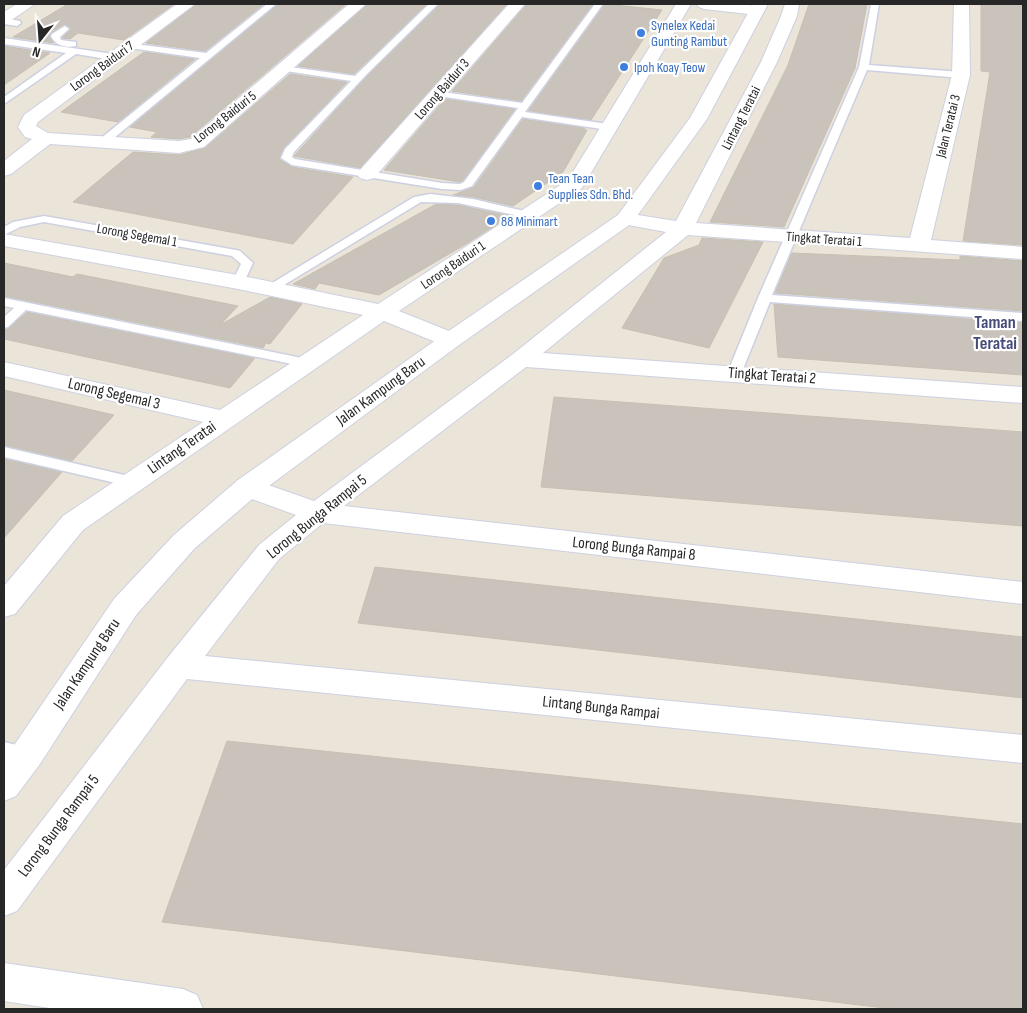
<svg xmlns="http://www.w3.org/2000/svg" width="1027" height="1013" viewBox="0 0 1027 1013" font-family="'Sofia Sans Condensed',sans-serif">
<style>
.building{fill:#c9c3bb;stroke:#c6c0b2}
.lines{fill:none;stroke-linecap:round;stroke-linejoin:round}
.lane-casing{stroke:#cdd0e1;stroke-width:3}
.street-casing{stroke:#cdd0e1;stroke-width:2}
.secondary-casing{stroke:#cdd0e1;stroke-width:2}
.lane{fill:#fff;fill-rule:evenodd}
.street{fill:#fff;fill-rule:evenodd}
.secondary{fill:#fff;fill-rule:evenodd}
.shop-dot{fill:#3f7fe0;stroke:#fff;stroke-width:2}
.labels{text-anchor:middle;dominant-baseline:central;stroke-width:4.5;stroke-linejoin:round;paint-order:stroke}
.far-shop-label{font-size:14px;fill:#366cbe;stroke:#fff;text-anchor:start}
.far-street-label{font-size:14px;fill:#272727;stroke:#fff}
.street-label{font-size:16px;fill:#272727;stroke:#fff}
.neighbourhood-label{font-size:18px;font-weight:bold;fill:#474d79;stroke:#fff}
</style>
<rect width="100%" height="100%" fill="#ebe4d8"/>
<!-- building -->
<path class="building" d="M68,4H174L124,40L78,33L70,39L62,38L71,29L65,24L50,33L49,37L54,43L13,37Z
M197,4H264L205,51L146,43Z
M278,4H346L190,137L179,139L151,137L157,132L130,127Z
M368,4H427L354,74L298,66Z
M440,4H507L360,168L294,156L367,76Z
M527,4H593L521,101L452,91Z
M605,4L662,10L591,120L528,111Z
M809,4H867L855,68L784,227L710,222L788,65Z
M981,4H1023V245L963,241L990,72L981,71Z
M4,46L50,53L4,85Z
M144,52L195,59L118,122L61,112Z
M290,74L347,82L284,148L279,159L292,167L353,177L293,244L73,202L133,152L179,155L205,148Z
M445,99L515,109L463,181L460,182L384,170Z
M523,119L585,128L584,130H587L563,172L513,206L473,197L453,195L474,187Z
M436,204L458,205L510,216L466,244L379,295L319,283L315,289L293,284Z
M702,238L763,242L709,348L622,328L664,258L699,245Z
M792,253L960,260V256L1023,261V311L775,293Z
M4,263L73,277L77,274L238,306L220,325L270,297L302,304L270,344L266,343L263,348L4,296Z
M774,304L1023,323V375L778,357Z
M27,312L255,358L230,388L4,339V330L9,328Z
M4,390L114,415L72,461L4,445Z
M554,397L1023,432V526L541,487Z
M4,459L62,472L4,538Z
M375,567L1023,637V698L358,623Z
M227,741L1023,824V1009H893L162,922Z"/>
<g class="lines">
<defs>
<path id="lane" d="M267,4H276L108,143H100V139L200,58L130,48L126,45L127,43L206,53Z
M429,4H438L366,75L294,152L292,157L295,159L442,183L460,184L464,182L518,108L438,96L435,95V91L522,103L595,4H603L525,112L608,124L613,127L608,130L522,117L472,186L461,190L442,189L292,165L281,158L285,149L351,81L286,71L283,70V66L355,76Z
M871,4H879L869,65L961,72L966,75L961,78L867,70L772,295L1023,313V321L770,302L741,374L734,378L729,377L727,374L758,298L859,67Z
M4,18L20,21L21,23L17,26L4,24Z
M65,26L69,29L60,37L61,40L76,42V46C65,48 56,46 51,36L52,34Z
M4,38L113,54L118,57L113,60L76,54L4,104V97L66,53L4,44Z
M430,194L473,199L533,213L535,215L529,218L458,203L421,202L274,291L270,292L264,288L414,197Z
M44,216L236,250L240,251L253,263L244,282L238,286L232,282L241,264L232,256L44,222L20,227L4,235V227L13,222Z
M4,298L307,359L314,363L307,367L26,310L8,327L4,328V317L14,308L4,306Z
M4,447L133,477L138,478L140,482L138,486L133,487L4,457Z
M4,742L34,749L37,754L34,759L28,762L4,758Z"/>
<path id="street" d="M17,4H35L10,21L4,23V12Z
M177,4H195L38,122L36,126L48,133L179,141L191,139L349,4H366L204,147L179,153L50,144L11,174L4,176V161L32,139L25,137L18,127L24,115Z
M509,4H525L374,178L367,180L360,178L357,174L360,170Z
M676,4H691L582,188L399,311L459,335L463,340L459,345L451,347L443,345L384,321L83,530L15,614L4,617V586L63,516L203,422L4,376V362L220,410L363,315L238,289L4,246V234L238,275L378,304L568,180Z
M696,4H743L762,7L765,10L762,13L757,15L704,9L699,7Z
M785,4H799L797,16L777,62L696,223L910,238L952,75L954,4H969L970,75L931,240L1023,247V259L688,235L543,353L1023,387V403L526,367L344,506L1023,582V604L323,523L279,559L205,656L1023,735V763L187,679L17,911L4,916V870L168,657L259,545L296,515L238,494L234,487L238,480L248,478L314,501L513,354L666,232L618,223L615,219L618,215L625,213L676,221L761,62L781,16Z
M4,963L183,989L197,995L203,1009H56L4,1001Z"/>
<path id="secondary" d="M753,4H768L707,119L632,223L459,345L258,494L194,549L136,615L40,764L16,796L4,801V760L114,599L174,535L238,480L443,335L618,215L690,118Z"/>
</defs>
<!-- lane casing -->
<use href="#lane" class="lane-casing"/>
<!-- street casing -->
<use href="#street" class="street-casing"/>
<!-- secondary casing -->
<use href="#secondary" class="secondary-casing"/>
<!-- lane -->
<use href="#lane" class="lane"/>
<!-- street -->
<use href="#street" class="street"/>
<!-- secondary -->
<use href="#secondary" class="secondary"/>
</g>
<!-- markers -->
<g class="shop-dot">
<circle cx="641" cy="33" r="5"/>
<circle cx="624" cy="67" r="5"/>
<circle cx="538" cy="186" r="5"/>
<circle cx="491" cy="221" r="5"/>
</g>
<g class="labels">
<!-- far-shop labels -->
<g class="far-shop-label">
<text x="651" y="25">Synelex Kedai<tspan x="651" dy="16">Gunting Rambut</tspan></text>
<text x="634" y="67">Ipoh Koay Teow</text>
<text x="548" y="178">Tean Tean<tspan x="548" dy="16">Supplies Sdn. Bhd.</tspan></text>
<text x="501" y="221">88 Minimart</text>
</g>
<!-- far-street labels -->
<g class="far-street-label">
<text transform="translate(102 66) rotate(-36)">Lorong Baiduri 7</text>
<text transform="translate(442 89) rotate(-49)">Lorong Baiduri 3</text>
<text transform="translate(225 117) rotate(-38)">Lorong Baiduri 5</text>
<text transform="translate(741 118) rotate(-63)">Lintang Teratai</text>
<text transform="translate(948 126) rotate(-76)">Jalan Teratai 3</text>
<text transform="translate(137 235) rotate(10)">Lorong Segemal 1</text>
<text transform="translate(824 239) rotate(4)">Tingkat Teratai 1</text>
<text transform="translate(453 265) rotate(-34)">Lorong Baiduri 1</text>
</g>
<!-- street labels -->
<g class="street-label">
<text transform="translate(772 376) rotate(4)">Tingkat Teratai 2</text>
<text transform="translate(381 391) rotate(-36)">Jalan Kampung Baru</text>
<text transform="translate(114 394) rotate(13)">Lorong Segemal 3</text>
<text transform="translate(182 448) rotate(-35)">Lintang Teratai</text>
<text transform="translate(317 517) rotate(-39)">Lorong Bunga Rampai 5</text>
<text transform="translate(634 549) rotate(6)">Lorong Bunga Rampai 8</text>
<text transform="translate(87 664) rotate(-56)">Jalan Kampung Baru</text>
<text transform="translate(601 708) rotate(6)">Lintang Bunga Rampai</text>
<text transform="translate(59 826) rotate(-53)">Lorong Bunga Rampai 5</text>
</g>
<!-- neighbourhood labels -->
<g class="neighbourhood-label">
<text x="995" y="322">Taman<tspan x="995" dy="21">Teratai</tspan></text>
</g>
</g>
<!-- border -->
<rect width="1027" height="1013" fill="none" stroke="#272727" stroke-width="10"/>
<!-- north arrow -->
<g transform="translate(40 40) rotate(197)" stroke="#ffffff" stroke-width="4" paint-order="stroke">
<path d="M0-4L9 19L0 12L-9 19Z" fill="#272727"/>
<text y="-8" font-size="14" font-weight="bold" text-anchor="middle" fill="#272727">N</text>
</g>
</svg>
